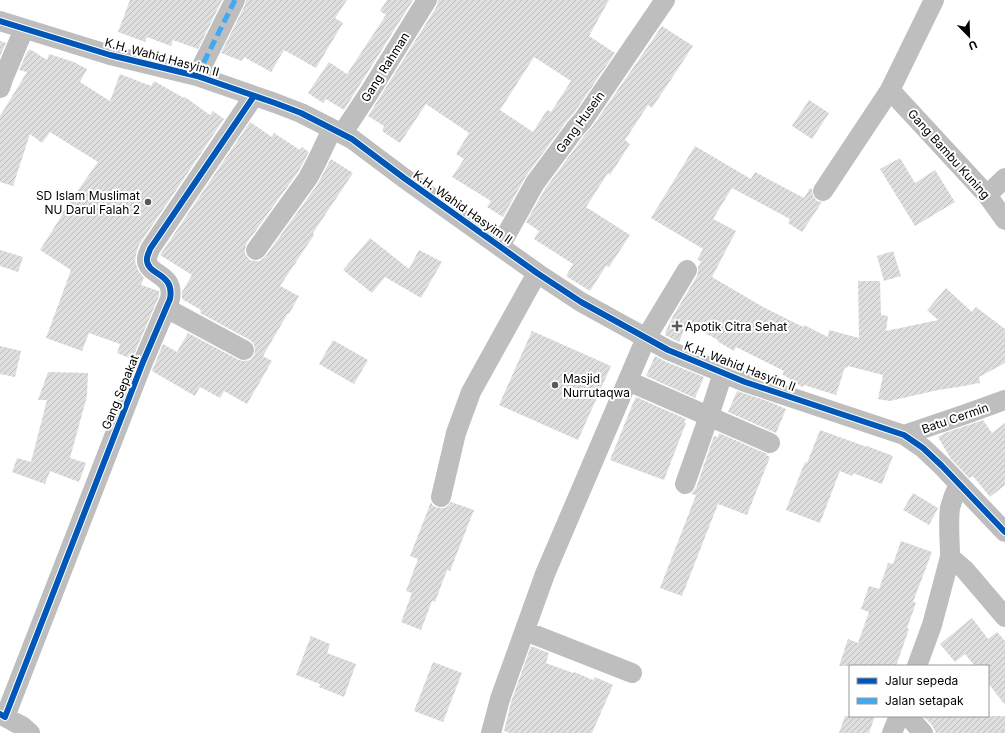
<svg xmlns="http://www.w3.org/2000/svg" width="1005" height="733" viewBox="0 0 1005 733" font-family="Inter,sans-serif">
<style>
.building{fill:url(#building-hatch);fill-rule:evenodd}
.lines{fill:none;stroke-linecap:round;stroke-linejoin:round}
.minor{stroke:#bebebe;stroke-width:20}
.quiet{stroke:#3fa9f5;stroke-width:5;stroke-dasharray:10 5;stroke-linecap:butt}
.cycleway-casing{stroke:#fff;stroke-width:8}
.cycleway{stroke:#0057b8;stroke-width:6}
.poi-dot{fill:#595959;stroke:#fff;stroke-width:1.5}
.labels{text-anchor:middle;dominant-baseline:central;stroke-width:4;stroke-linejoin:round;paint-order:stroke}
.street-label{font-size:12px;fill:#000;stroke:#fff}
.poi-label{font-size:12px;fill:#000;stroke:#fff;text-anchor:start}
</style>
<defs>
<pattern id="building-hatch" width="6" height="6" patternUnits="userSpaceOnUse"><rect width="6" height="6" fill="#dedede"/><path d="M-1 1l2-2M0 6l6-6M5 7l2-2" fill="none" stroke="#bdbdbd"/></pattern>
</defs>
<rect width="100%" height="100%" fill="#fff"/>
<!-- building -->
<path class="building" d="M130,0H222L198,49L173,40L171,46L147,37L145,42L118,32Z
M246,0H347L335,18L343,23L316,68L284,50L271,72L244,57L242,61L221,53L245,5Z
M387,0H413L344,110L326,99L323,103L308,93L329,62L347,74L386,15L380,11Z
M438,0H609L589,36L615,53L574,113L566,122L526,176L503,217L487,207L491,201L452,177L464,159L456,154L469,133L426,104L400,143L382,131L384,126L368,116L437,6ZM534,57L571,81L551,112L547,110L533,132L500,110Z
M662,26L693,46L652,108L648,105L625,140L630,144L610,175L608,173L586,207L630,235L609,267L606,266L590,291L566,276L573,264L534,239L539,231L526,222L545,189L584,136L592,127Z
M0,41L6,43L0,56Z
M30,49L47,60L49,54L74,62L87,69L80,82L110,101L120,74L151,86L154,81L184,98L185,97L210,115L213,111L224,119L139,245L136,254L135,261L138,270L144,278L141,285L159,291V296L132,359L117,353L120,344L89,333L82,351L46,338L71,270L40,250L62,215L61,214L98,162L50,132L42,143L30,134L13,186L0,182V116L27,72L19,70L28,50L29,51Z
M809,100L829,113L812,139L792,126Z
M250,122L272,137L274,133L300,150L302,147L309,152L298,172L246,244L245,249V254L250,260L255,261H260L265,257L317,185L331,159L353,173L313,233L314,235L280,286L299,296L289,314L288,313L263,356L272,361L247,404L224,391L220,398L200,387L195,396L152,371L163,344L177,352L188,333L239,360L244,361L250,360L254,355L255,349L254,344L250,340L200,313L201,310L182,299V292L192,275L160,255Z
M695,146L751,179L755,172L804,198L810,188L812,189L813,196L817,201L822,202L802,232L788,223L790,219L732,188L713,219L736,231L712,277L763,307L803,327L804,325L828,337L829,330L859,338L858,281H880L881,315L888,316L886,331L938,320L927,310L946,288L972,312L976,307L1005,329V363L979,377L980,383L958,387H959L938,390L890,401L878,399L883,375L848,366L847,368L845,367L836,395L804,385L802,387L782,374L784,371L736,347L734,351L717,341L718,340L687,323L679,342L665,335L666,333H665L673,316L697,276L698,271V267L701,261L697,260L703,249L651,218Z
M900,158L915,183L935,170L955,202L915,226L880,169Z
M370,238L409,269L419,250L442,262L421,298L385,277L372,293L343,270Z
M0,250L23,257L18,272L0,266Z
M893,251L901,276L884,281L877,256Z
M532,331L611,366L578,440L499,405Z
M333,340L368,360L354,384L319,364Z
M0,346L21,351L15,377L0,374Z
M655,356L664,361L704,377L695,398L646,376Z
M48,372L88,373L87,396L70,458L86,463L79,482L50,471L45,484L12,472L17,458L31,462L47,400H38Z
M737,391L770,402L786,409L776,433L728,412Z
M636,397L686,419L684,422L686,423L664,480L610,460L633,403Z
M983,420L992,433L1005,423V485L990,497L973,476L969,478L951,459L938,437L945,433Z
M820,430L867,447V446L893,456L882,484L853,473L852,476L840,471L820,523L786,510L805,462L807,463Z
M719,433L767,454L766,455L770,457L747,515L718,504L682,596L660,588L696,495L691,494L696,488L714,436L718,437Z
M913,493L938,508L929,525L903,510Z
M431,502L433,506L439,508H445L449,505L451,502L474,510L450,571L447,570L435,602L432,601L421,630L401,622L412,593L406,591L418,559L410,556Z
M901,541L932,552L913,602L916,603L907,628L909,629L896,666H839L848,639L858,643L869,612L861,609L869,586L879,589L888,563L893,564Z
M972,618L988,639L997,632L1005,641V705L988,683V666H975L965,654L955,662L940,644Z
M311,636L330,644L327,653L356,664L344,697L319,687L320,684L296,675Z
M531,646L549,653L546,663L573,673L574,672L593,680L595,677L613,685L592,733H510L504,731L511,702Z
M433,662L462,673L443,722L414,711Z
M845,716H875L869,733H839Z
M923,716H1005V733H936L932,725Z"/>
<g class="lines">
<!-- minor -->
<path class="minor" d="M0,21L110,55L197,76L275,103L301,113L352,139L404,178L537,273L581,302L668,350L745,382L904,435L923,448L942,466L1005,532
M197,76L235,0
M0,88L3,79L24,29
M890,90L987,195L1005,220
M342,134L369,93L427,0
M823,191L890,90L934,0
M987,195L1005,178
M500,246L535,183L575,129L583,120L665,0
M256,250L308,178L317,161L332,129
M166,308L244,350
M628,381L770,443
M904,435L966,414L1005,400
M685,484L709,416L723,373
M959,484C955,492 952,500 950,508C948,524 950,541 950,557L965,570L1005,617
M441,497L456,433L471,392L537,273
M525,631L632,673
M917,666L932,625L950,557
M0,714L5,717L143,362L170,299C175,273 149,276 147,261C146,257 149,253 150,249L254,96
M908,716L923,733
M5,717L22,726L30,733
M491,733L500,699L545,574L646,338L687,270
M892,733L899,716"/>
<!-- quiet -->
<path class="quiet" d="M197,76L235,0"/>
<defs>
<path id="cycleway" d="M0,21L110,55L197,76L275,103L301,113L352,139L404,178L537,273L581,302L668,350L745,382L904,435L923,448L942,466L1005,532
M0,714L5,717L143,362L170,299C175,273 149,276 147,261C146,257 149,253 150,249L254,96"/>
</defs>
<!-- cycleway casing -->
<use href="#cycleway" class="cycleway-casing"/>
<!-- cycleway -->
<use href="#cycleway" class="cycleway"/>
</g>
<!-- markers -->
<g class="poi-dot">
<circle cx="148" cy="202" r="4"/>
<path d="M675 320h4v4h4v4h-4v4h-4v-4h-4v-4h4z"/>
<circle cx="555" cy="385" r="4"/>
</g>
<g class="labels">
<!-- street labels -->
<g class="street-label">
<text transform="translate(162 57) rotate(15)">K.H. Wahid Hasyim II</text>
<text transform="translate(385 67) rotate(-58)">Gang Rahman</text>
<text transform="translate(580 122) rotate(-54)">Gang Husein</text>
<text transform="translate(949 154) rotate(48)">Gang Bambu Kuning</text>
<text transform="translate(463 207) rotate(35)">K.H. Wahid Hasyim II</text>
<text transform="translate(740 366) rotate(21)">K.H. Wahid Hasyim II</text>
<text transform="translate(120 392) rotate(-68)">Gang Sepakat</text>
<text transform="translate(955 418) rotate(-19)">Batu Cermin</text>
</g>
<!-- poi labels -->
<g class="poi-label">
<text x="140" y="195" text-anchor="end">SD Islam Muslimat<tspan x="140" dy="14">NU Darul Falah 2</tspan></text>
<text x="685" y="326">Apotik Citra Sehat</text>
<text x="563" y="378">Masjid<tspan x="563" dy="14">Nurrutaqwa</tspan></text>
</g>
</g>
<!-- legend -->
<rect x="849" y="665" width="140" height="52" fill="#ffffff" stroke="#999999"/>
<rect x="857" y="678" width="20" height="6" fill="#0057b8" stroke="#999999"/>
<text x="885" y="685" font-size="12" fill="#000000">Jalur sepeda</text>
<rect x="857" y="698" width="20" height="6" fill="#3fa9f5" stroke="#999999"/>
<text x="885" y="705" font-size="12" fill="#000000">Jalan setapak</text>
<!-- north arrow -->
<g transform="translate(969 36) rotate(157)" stroke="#ffffff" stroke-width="3" paint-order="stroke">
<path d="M0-3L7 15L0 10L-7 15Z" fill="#000000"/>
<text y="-6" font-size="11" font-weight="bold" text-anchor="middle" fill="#000000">U</text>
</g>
</svg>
